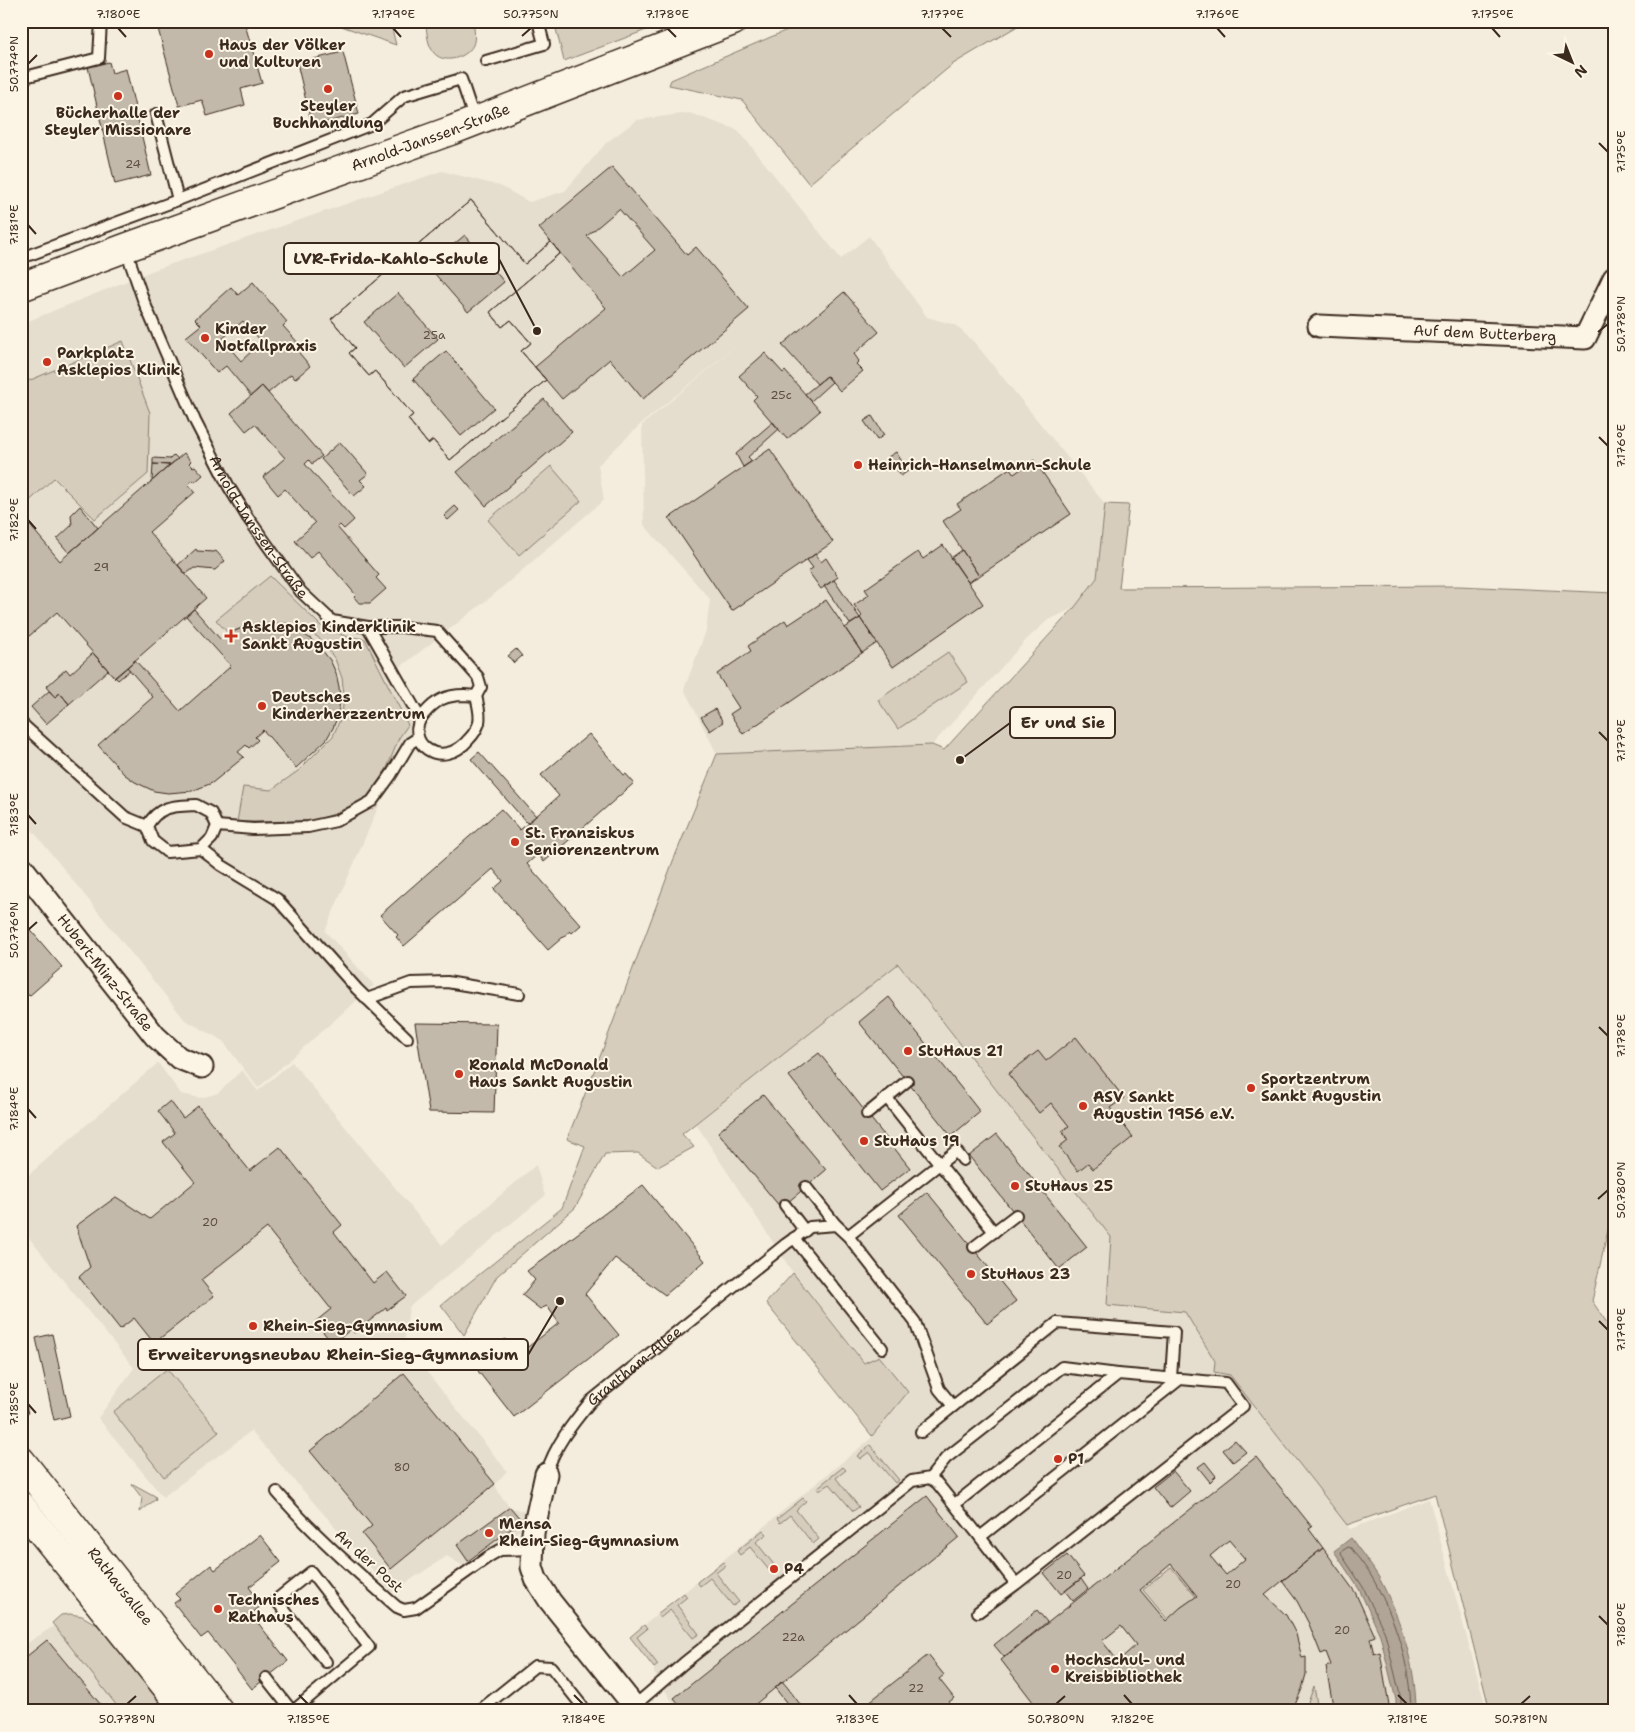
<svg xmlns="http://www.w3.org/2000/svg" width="1635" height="1732" viewBox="0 0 1635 1732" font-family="'Shantell Sans',sans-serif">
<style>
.built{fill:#e5ddce}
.green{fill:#d6cdbd;stroke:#887c6e}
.water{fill:#b0a596;stroke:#817466}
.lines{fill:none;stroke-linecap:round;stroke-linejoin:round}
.shore{stroke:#6a5b4e;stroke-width:1}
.building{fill:#c3b9aa;stroke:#3b2a1e;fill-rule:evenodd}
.lane-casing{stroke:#3b2a1e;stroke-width:14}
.street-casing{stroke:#3b2a1e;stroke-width:25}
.secondary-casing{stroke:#3b2a1e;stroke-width:31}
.lane{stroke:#fcf5e5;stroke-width:10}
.street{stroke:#fcf5e5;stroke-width:21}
.secondary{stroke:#fcf5e5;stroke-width:28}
.ticks{fill:none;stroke:#3b2a1e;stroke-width:2}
.poi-dot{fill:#c8321e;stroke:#fcf5e5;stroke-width:2}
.labels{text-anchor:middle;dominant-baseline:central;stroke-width:4;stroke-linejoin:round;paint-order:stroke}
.number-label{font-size:12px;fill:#5d4e41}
.poi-label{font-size:15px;font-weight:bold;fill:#3b2a1e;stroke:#fcf5e5;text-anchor:start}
.street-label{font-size:15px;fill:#3b2a1e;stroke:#fcf5e5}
.leader{fill:none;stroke:#3b2a1e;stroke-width:2}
.callout-dot{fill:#3b2a1e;stroke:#fcf5e5;stroke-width:2}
.callout{fill:#fcf5e5;stroke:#3b2a1e;stroke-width:2}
.callout-label{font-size:16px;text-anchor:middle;font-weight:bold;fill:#3b2a1e}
.neatline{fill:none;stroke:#3b2a1e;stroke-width:2}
.ticks-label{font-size:12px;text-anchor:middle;fill:#3b2a1e}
</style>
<rect width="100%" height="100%" fill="#f4eddd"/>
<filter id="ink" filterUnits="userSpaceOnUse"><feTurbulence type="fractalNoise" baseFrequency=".02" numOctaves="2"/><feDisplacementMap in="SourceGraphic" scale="10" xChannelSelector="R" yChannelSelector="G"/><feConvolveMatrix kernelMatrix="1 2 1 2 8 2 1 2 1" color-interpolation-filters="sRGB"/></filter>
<g filter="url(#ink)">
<!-- built -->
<path class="built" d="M689,113L738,130L841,259L869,236L927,317L955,325L975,343L1105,504L1097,578L1075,607L1047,621L1027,639L932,745L717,754L684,689L706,631L710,599L644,525L642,425L746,338L641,424L598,465L604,500L491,597L390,675L414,724L325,931L374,985L258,1088L222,1040L185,1020L21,816V324L154,270L442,171L500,186L529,202L565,191L606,143L637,120Z
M897,964L1111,1237L1107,1304L1185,1312L1215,1361L1214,1372L1230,1375L1350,1529L1429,1499L1487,1711H679L670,1698L654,1673V1668L630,1637L870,1439L908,1392L865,1363L793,1273L696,1124Z
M292,1062L442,1245L536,1165L545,1196L409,1307L404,1344L507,1471L495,1484L500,1495L510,1507L529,1513L527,1525L466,1568L447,1556L392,1592L251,1431L163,1497L98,1418L134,1368L25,1233V1178L158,1063L181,1094L201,1098L218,1093L242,1070L258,1091Z
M65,1619L138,1711H21V1647Z"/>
<!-- green -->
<path class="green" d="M122,21H155L129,28Z
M327,21H390L396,45Z
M425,21H473C474,28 476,38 473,45C466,60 438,66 431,48C427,41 427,30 425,21Z
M554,21H670L564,61Z
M808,21H1026L953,64L809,184L742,100L669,85L671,80Z
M123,341L150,413L148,474L95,519L54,478L21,509V384Z
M551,466L581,501L519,555L488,520Z
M1105,504L1129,505L1119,588L1459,586L1614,593V1203L1592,1301L1614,1333V1711H1490L1435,1494L1347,1525L1230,1375L1214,1372L1215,1361L1185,1312L1107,1305L1111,1237L898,964L682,1134L694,1147L658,1167L638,1153L605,1154L575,1208L497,1276L464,1335L441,1305L562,1208L585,1146L567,1139L603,1049L673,861L717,754L932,745L944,750L1075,607L1097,578Z
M270,576L321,626L345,636L365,639L408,725L399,738L387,768L367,798L338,813L311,821L237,822L243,787L271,790L298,771L333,736L342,715L344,695L342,678L335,659L318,637L287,623H256L228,633L216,620Z
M948,652L968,682L898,729L878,700Z
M793,1273L864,1363L879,1356L908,1392L872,1436L766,1303Z
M167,1369L219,1432L164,1477L113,1412Z
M870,1445L899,1480L895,1483L869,1452L860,1459L857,1456Z
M843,1467L846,1470L836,1478L859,1507L853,1511L830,1484L819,1491L817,1488Z
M133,1484L155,1496L156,1499L140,1512L142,1498L132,1485Z
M803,1498L806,1501L796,1510L819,1539L813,1544L790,1515L780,1523L777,1519Z
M763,1530L767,1534L756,1542L779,1571L773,1575L750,1547L740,1555L737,1551Z
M723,1562L726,1565L716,1573L739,1602L733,1606L710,1578L700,1586L697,1582Z
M1171,1567L1196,1597L1180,1608L1168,1620L1143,1590Z
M684,1593L687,1597L677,1605L699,1634L693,1638L670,1610L660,1618L657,1614Z
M70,1614L82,1616L99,1626L110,1637L168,1711H121L52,1623L61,1615Z
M644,1625L647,1629L637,1637L658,1665L654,1668L630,1637Z
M1314,1686L1318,1711H1305Z"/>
<!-- water -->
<path class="water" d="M1351,1538C1360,1551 1370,1563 1378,1576C1400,1616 1416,1665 1416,1711H1396V1700L1380,1635L1359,1589L1334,1551Z"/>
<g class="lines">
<!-- shore -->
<path class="shore" d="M1401,1711V1699L1385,1633L1363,1587L1341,1554L1342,1551L1348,1547L1351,1548C1358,1558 1367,1568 1373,1579C1396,1620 1410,1664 1411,1711"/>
</g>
<!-- building -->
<path class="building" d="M170,21H244L262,83L241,89L245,105L207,116L202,100L179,106L157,25Z
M343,52L359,114L312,126L297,63Z
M109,62L112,73L126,69L151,175L115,184L88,67Z
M612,167L687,255L696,247L749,309L643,399L610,359L562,399L535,367L606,308L539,228ZM619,209L655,250L623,277L587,236Z
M471,200L525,264L551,242L560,253L490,312L502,327L511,320L531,343L521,351L546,380L450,460L433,440L428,444L408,419L413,415L375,371L369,376L349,353L355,348L331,319ZM465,235L504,282L468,312L428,266ZM398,293L438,339L404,368L364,322ZM446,351L494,408L461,436L413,379Z
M471,200L525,264L551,242L560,253L490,312L502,327L511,320L531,343L521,351L546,380L450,460L433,440L428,444L408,419L413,415L375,371L369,376L349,353L355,348L331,319Z
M253,282L287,322L283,326L299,344L295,348L310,366L295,379L291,374L268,393L262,386L251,396L226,366L217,373L186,337L201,325L195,319L231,287L238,295ZM243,321L262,342L241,361L222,339Z
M844,292L879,332L854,354L859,361L856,364L863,371L840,391L827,376L817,384L782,345Z
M765,353L783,373L785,371L820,411L787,439L753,400L757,396L739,376Z
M827,376L832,382L811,401L805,394Z
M262,386L322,456L312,464L309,460L305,464L354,520L344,529L340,525L337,527L379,575L376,578L386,589L370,603H359L354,597L356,595L318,551L310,558L295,541L315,523L285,489L278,495L263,477L285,458L255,424L246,431L231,413Z
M544,399L572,432L486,506L457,472Z
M872,416L884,435L877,440L864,421Z
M773,422L779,429L748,457L752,461L743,467L736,454Z
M340,442L368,474L360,480L366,486L354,496L321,459Z
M770,449L833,542L732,611L669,518Z
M896,452L908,471L901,476L888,457Z
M184,453L191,461L189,463L193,467L195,466L203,475L195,482L193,480L188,484L195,492L149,532L206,598L115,678L57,612L21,643V527L27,522L60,561Z
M174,455L178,459L170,465L153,464V458L170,459Z
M1034,460L1071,514L979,576L943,521L961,509L957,504L1010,468L1014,474Z
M153,464L170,465L152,481Z
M80,506L98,528L69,553L57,539L72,525L71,515Z
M455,506L459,510L448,520L444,516Z
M943,545L983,604L893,667L860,618L862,616L854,605L869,595L865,589L918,552L923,559Z
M196,549L197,551L214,552L216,551L225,561L215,570L194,568L186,574L178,565Z
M962,550L979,576L968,582L951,558Z
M815,554L821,562L826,558L838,577L821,589L808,571L813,568L807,560Z
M834,580L860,618L850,624L824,586Z
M826,600L862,653L743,734L730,714L739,708L717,674L751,651L748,646L785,620L788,625Z
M194,609L221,640L232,632L245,627L259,624L287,627L300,632L311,639L321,649L330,660L336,673L339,687L340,701L338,715L333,728L326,740L296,768L263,730L255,737L258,740L249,748L246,745L238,752L244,757L212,783L192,791L168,793L154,791L135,782L124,774L98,745L153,697L127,667L135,660L180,711L231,666L186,616Z
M860,618L877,643L862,653L845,628Z
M516,649L522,656L514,663L508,656Z
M93,653L108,670L69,704L60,693L55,697L46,687L66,669L70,674Z
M127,667L130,670L118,680L115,677Z
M49,691L55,697L60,693L69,704L46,724L31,707Z
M715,709L723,722L710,731L701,717Z
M589,734L624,775L626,774L634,783L544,862L538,854L527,864L581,925L572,933L570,931L548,950L494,889L503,881L493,869L404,946L396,937L398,935L380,915L501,809L520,830L559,796L541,775Z
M479,752L536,816L527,823L471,759Z
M21,919L62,967L29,996L21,987Z
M889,997L980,1112L951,1136L859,1022Z
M415,1023L497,1024L494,1113L429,1112Z
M1076,1037L1124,1098L1110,1108L1133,1137L1093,1169L1088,1163L1078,1171L1059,1147L1068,1140L1062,1131L1069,1126L1051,1103L1039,1113L1008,1074L1038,1051L1046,1061Z
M819,1053L910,1168L880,1191L789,1076Z
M763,1095L826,1170L781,1208L718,1132Z
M170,1101L183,1118L198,1106L250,1171L280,1147L342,1225L334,1232L373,1283L387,1272L406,1296L387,1310L386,1308L354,1333L351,1329L333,1344L315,1322L331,1309L267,1228L201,1280L214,1296L154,1343L134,1318L120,1329L79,1277L90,1267L76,1226L116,1197L150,1219L195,1182L163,1142L175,1133L158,1111Z
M997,1134L1087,1247L1059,1269L969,1156Z
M643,1185L705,1261L665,1295L615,1258L585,1294L619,1335L514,1417L478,1371L505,1339L520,1353L559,1323L547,1306L540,1309L522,1295L535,1280L527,1271Z
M927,1192L1016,1301L987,1324L899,1215Z
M52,1334L70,1416L54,1420L36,1338Z
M404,1373L495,1484L391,1569L362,1534L372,1526L310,1451Z
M21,1383L28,1414L25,1415L21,1410Z
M1235,1440L1246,1452L1233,1462L1223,1450Z
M1256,1457L1312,1527L1309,1529L1323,1548L1265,1595L1286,1615L1296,1634L1302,1658L1306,1657V1674L1302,1689L1293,1709L1290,1707L1288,1711H1040L1001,1660ZM1229,1540L1245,1559L1226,1575L1210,1556ZM1171,1564L1197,1596L1180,1608L1166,1621L1140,1590ZM1121,1626L1136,1645L1118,1661L1102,1641Z
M1205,1462L1216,1476L1210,1482L1198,1467Z
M1173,1471L1190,1491L1170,1508L1153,1487Z
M927,1496L959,1537L747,1711H685L674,1698Z
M510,1507L522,1521L468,1561L457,1545Z
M260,1535L281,1562L249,1587L262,1605L251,1614L288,1661L252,1689L208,1633L201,1638L174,1603L180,1599L175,1594L211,1565L215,1570Z
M1323,1548L1355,1592L1375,1636L1370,1638L1374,1654L1380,1652L1390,1711H1334L1326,1667L1331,1665L1326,1652L1321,1654L1309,1624L1297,1601L1282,1581Z
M1067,1555L1084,1576L1061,1594L1044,1573Z
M1081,1579L1088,1589L1073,1601L1065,1591Z
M1037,1610L1047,1622L1004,1657L994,1645Z
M47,1640L106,1711H21V1661Z
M928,1655L944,1675L939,1679L954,1698L938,1711H858Z
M782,1681L788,1688L805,1711H793L775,1688Z"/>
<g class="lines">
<defs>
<g id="lane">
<path d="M486,61L544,44L538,21"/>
<path d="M21,78L99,58L101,21"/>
<path d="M156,114L178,200"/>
<path id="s1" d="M126,250L144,302L195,421L229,487L248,518L301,592L332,621L368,627H402L437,631L478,677L481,687L476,696"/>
<path d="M21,258L178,200L372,124L404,96L461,79L475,121"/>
<path d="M368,627L420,718"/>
<path d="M464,695L476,696C478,705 481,714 479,723C477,729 473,735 469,739C441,773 401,741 424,714C436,700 446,695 464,695Z"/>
<path d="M21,723L125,817L147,826"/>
<path d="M196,805L211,813L217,826L212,838L201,849L167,852L153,841L147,826C159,805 174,806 196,805Z"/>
<path d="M217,826L253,829L308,827L336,821L372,801L391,775L410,743L418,738"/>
<path d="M201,849L221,865L277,899L357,989L407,1038"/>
<path d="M367,999L411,983L447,982L519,994"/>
<path d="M887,1098L994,1232"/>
<path d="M867,1114L907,1081"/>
<path d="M806,1187L836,1225"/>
<path d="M785,1205L805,1231"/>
<path d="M848,1236L956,1151L963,1160"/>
<path d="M794,1238L882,1348"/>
<path d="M974,1247L1016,1215"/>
<path d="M921,1432L1057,1323L1174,1332L1171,1378"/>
<path id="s2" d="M546,1474C555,1445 572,1424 591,1401L786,1244L810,1227L836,1225L848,1236L915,1322L939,1389L953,1406"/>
<path d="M277,1492C313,1534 356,1571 397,1607L404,1610L416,1608L488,1557L500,1550L532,1549"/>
<path d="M955,1504L1118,1374L1177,1379"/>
<path d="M980,1537L937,1483L930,1478L946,1458L1062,1367L1118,1374"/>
<path d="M978,1612L1016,1584L1243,1406L1226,1383L1180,1379L980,1537L1016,1584"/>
<path d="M266,1678L292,1711"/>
<path d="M634,1706L684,1663L912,1481L930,1478"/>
<path d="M293,1711L369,1647L311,1572L276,1600L326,1662"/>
<path d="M479,1711L535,1666L551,1667L586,1711"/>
</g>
<g id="street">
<path id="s3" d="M1319,326L1585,338L1614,278"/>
<path id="s4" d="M21,866L155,1036L179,1058L202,1067"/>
<path d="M546,1474L533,1533L532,1567L536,1579L550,1601L638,1711"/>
</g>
<g id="secondary">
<path id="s5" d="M21,287L125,248L450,131L733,21"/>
<path id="s6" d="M21,1461L219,1711"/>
<path d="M21,1506L186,1711"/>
</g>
</defs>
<!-- lane casing -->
<use href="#lane" class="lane-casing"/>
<!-- street casing -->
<use href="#street" class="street-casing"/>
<!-- secondary casing -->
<use href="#secondary" class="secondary-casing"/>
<!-- lane -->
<use href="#lane" class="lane"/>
<!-- street -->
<use href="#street" class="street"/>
<!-- secondary -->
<use href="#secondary" class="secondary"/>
</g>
</g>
<!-- ticks -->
<path class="ticks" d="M118,28L126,37M393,28L401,37M667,28L676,37M942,28L951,37M1217,28L1225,37M1492,28L1500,37M522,36L531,28M28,64L37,55M1599,143L1608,152M28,225L36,234M1598,332L1608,324M1599,437L1608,446M28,520L36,529M1599,732L1608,741M28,815L36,824M28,930L37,922M1599,1027L1608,1036M28,1109L36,1118M1598,1199L1608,1190M1599,1321L1608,1330M28,1404L36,1413M1599,1616L1608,1625M299,1695L308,1704M574,1695L583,1704M849,1695L857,1704M1124,1695L1132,1704M1398,1695L1407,1704M127,1704L136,1696M1056,1704L1065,1696M1521,1704L1530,1696"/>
<!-- markers -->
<g class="poi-dot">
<circle cx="209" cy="54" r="5"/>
<circle cx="328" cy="89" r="5"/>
<circle cx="118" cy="96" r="5"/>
<circle cx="205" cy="338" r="5"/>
<circle cx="47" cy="362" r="5"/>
<circle cx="858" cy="465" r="5"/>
<path d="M228.5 628.5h5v5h5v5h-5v5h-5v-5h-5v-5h5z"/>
<circle cx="262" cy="706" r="5"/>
<circle cx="515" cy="842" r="5"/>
<circle cx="908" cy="1051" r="5"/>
<circle cx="459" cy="1074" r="5"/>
<circle cx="1251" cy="1088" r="5"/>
<circle cx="1083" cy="1106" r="5"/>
<circle cx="864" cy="1141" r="5"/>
<circle cx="1015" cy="1186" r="5"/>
<circle cx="971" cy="1274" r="5"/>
<circle cx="253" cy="1326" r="5"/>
<circle cx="1058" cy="1459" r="5"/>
<circle cx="489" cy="1533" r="5"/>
<circle cx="774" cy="1569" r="5"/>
<circle cx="218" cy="1609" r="5"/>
<circle cx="1055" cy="1669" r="5"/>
</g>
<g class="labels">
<!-- number labels -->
<g class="number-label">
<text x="133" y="164">24</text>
<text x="434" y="335">25a</text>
<text x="781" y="395">25c</text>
<text x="101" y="567">29</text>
<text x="210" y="1222">20</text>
<text x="402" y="1467">80</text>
<text x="1064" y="1575">20</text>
<text x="1233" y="1584">20</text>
<text x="1342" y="1630">20</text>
<text x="793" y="1637">22a</text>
<text x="916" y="1688">22</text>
</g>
<!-- poi labels -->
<g class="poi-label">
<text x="219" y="45">Haus der Völker<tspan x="219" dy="17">und Kulturen</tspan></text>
<text x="328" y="106" text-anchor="middle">Steyler<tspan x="328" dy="17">Buchhandlung</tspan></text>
<text x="118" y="113" text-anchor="middle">Bücherhalle der<tspan x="118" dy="17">Steyler Missionare</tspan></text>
<text x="215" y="329">Kinder<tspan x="215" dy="17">Notfallpraxis</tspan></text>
<text x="57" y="353">Parkplatz<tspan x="57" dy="17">Asklepios Klinik</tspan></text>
<text x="868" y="465">Heinrich-Hanselmann-Schule</text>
<text x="242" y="627">Asklepios Kinderklinik<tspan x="242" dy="17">Sankt Augustin</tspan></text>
<text x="272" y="697">Deutsches<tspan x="272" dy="17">Kinderherzzentrum</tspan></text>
<text x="525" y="833">St. Franziskus<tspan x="525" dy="17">Seniorenzentrum</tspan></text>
<text x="918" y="1051">StuHaus 21</text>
<text x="469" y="1065">Ronald McDonald<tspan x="469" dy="17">Haus Sankt Augustin</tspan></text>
<text x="1261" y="1079">Sportzentrum<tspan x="1261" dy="17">Sankt Augustin</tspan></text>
<text x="1093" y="1097">ASV Sankt<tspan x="1093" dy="17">Augustin 1956 e.V.</tspan></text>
<text x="874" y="1141">StuHaus 19</text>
<text x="1025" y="1186">StuHaus 25</text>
<text x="981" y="1274">StuHaus 23</text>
<text x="263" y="1326">Rhein-Sieg-Gymnasium</text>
<text x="1068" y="1459">P1</text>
<text x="499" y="1524">Mensa<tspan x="499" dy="17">Rhein-Sieg-Gymnasium</tspan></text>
<text x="784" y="1569">P4</text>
<text x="228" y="1600">Technisches<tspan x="228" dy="17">Rathaus</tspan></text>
<text x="1065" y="1660">Hochschul- und<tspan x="1065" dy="17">Kreisbibliothek</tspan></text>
</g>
<!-- street labels -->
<g class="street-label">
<text stroke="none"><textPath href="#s5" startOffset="436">Arnold-Janssen-Straße</textPath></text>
<text stroke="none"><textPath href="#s3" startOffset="166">Auf dem Butterberg</textPath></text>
<text stroke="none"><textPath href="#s1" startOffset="308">Arnold-Janssen-Straße</textPath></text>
<text stroke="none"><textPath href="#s4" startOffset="136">Hubert-Minz-Straße</textPath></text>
<text stroke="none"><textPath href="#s2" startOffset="142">Grantham-Allee</textPath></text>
<text transform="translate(369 1561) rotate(42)">An der Post</text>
<text stroke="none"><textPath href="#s6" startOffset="160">Rathausallee</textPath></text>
</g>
</g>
<!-- callouts -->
<path class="leader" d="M537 331L499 259M960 760L1010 723M560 1301L528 1355"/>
<g class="callout-dot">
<circle cx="537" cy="331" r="5"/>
<circle cx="960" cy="760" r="5"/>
<circle cx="560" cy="1301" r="5"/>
</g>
<g class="callout">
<rect x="284" y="243" width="215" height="31" rx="5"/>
<rect x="1010" y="707" width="105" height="31" rx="5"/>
<rect x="138" y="1339" width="390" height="31" rx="5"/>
</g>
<g class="callout-label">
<text x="391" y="264">LVR-Frida-Kahlo-Schule</text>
<text x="1063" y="728">Er und Sie</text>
<text x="333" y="1360">Erweiterungsneubau Rhein-Sieg-Gymnasium</text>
</g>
<!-- margin -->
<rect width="1635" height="1732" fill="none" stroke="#fcf5e5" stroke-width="55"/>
<!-- north arrow -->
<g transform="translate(1572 62) rotate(137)" stroke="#fcf5e5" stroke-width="4" paint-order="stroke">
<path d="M0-4L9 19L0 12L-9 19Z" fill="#3b2a1e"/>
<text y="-8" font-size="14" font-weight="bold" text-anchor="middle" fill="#3b2a1e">N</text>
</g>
<rect x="28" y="28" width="1580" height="1676" class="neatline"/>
<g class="ticks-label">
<text x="118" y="18">7.180°E</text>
<text x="393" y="18">7.179°E</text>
<text x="531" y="18">50.775°N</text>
<text x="667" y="18">7.178°E</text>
<text x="942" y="18">7.177°E</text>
<text x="1217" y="18">7.176°E</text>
<text x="1492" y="18">7.175°E</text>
<text transform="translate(14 64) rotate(-90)" y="4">50.774°N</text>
<text transform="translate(1621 152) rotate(-90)" y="4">7.175°E</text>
<text transform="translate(14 225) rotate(-90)" y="4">7.181°E</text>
<text transform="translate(1621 324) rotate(-90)" y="4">50.778°N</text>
<text transform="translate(1621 446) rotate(-90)" y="4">7.176°E</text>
<text transform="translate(14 520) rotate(-90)" y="4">7.182°E</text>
<text transform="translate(1621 741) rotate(-90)" y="4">7.177°E</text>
<text transform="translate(14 815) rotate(-90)" y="4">7.183°E</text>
<text transform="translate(14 930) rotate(-90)" y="4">50.776°N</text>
<text transform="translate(1621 1036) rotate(-90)" y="4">7.178°E</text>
<text transform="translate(14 1109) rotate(-90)" y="4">7.184°E</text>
<text transform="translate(1621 1190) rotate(-90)" y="4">50.780°N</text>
<text transform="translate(1621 1330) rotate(-90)" y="4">7.179°E</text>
<text transform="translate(14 1404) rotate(-90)" y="4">7.185°E</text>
<text transform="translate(1621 1625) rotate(-90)" y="4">7.180°E</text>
<text x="127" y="1723">50.778°N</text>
<text x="308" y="1723">7.185°E</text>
<text x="583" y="1723">7.184°E</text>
<text x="857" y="1723">7.183°E</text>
<text x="1056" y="1723">50.780°N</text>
<text x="1132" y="1723">7.182°E</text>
<text x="1407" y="1723">7.181°E</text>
<text x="1521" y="1723">50.781°N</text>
</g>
</svg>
